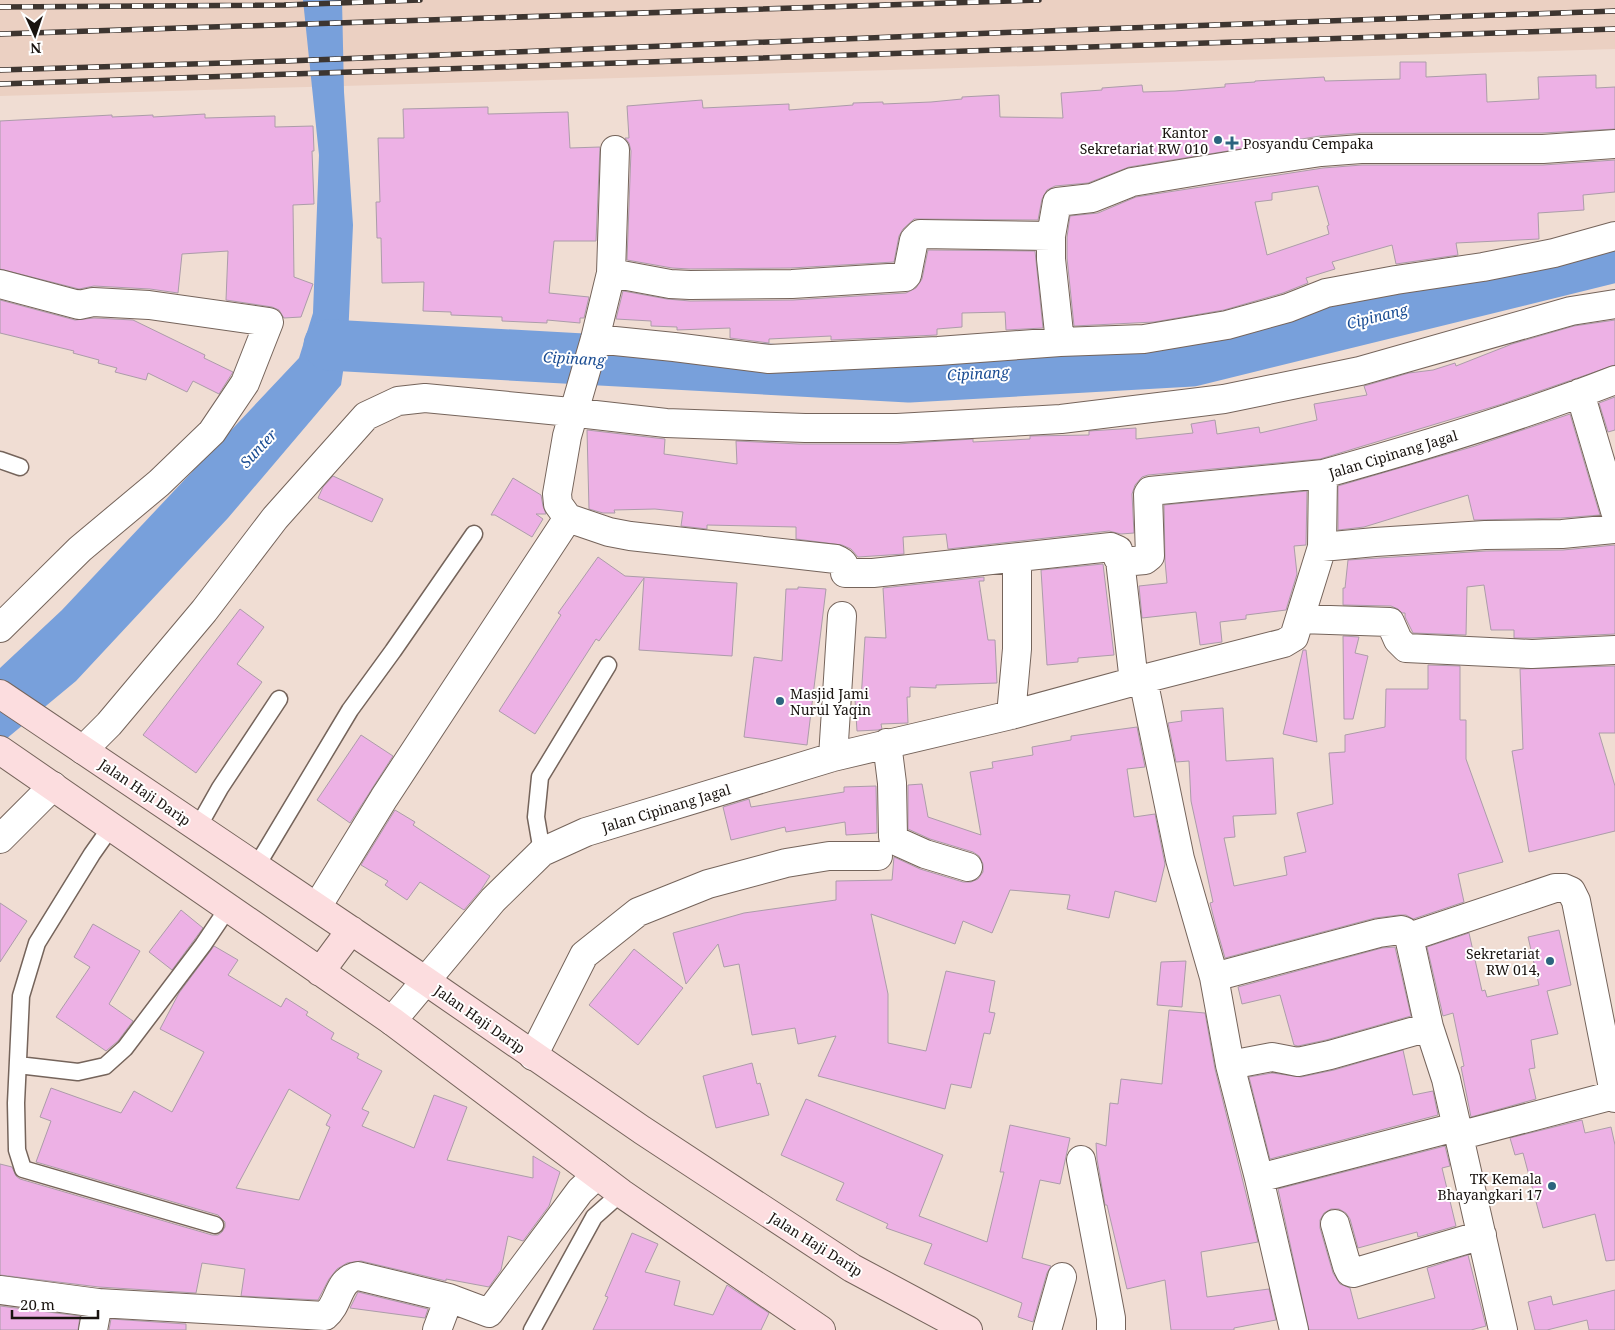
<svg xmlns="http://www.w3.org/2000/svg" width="1615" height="1330" viewBox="0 0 1615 1330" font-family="'Noto Serif',serif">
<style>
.built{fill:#ebd0c2}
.water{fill:#78a0db}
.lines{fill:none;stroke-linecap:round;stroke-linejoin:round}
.river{stroke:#78a0db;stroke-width:51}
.building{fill:#edb1e5;stroke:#ac9ca9;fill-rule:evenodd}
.service-casing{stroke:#75645b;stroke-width:19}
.minor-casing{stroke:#75645b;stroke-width:30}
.secondary-casing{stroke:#75645b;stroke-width:30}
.service{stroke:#fff;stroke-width:16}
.minor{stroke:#fff;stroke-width:28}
.secondary{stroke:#fcdddf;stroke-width:28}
.rail-casing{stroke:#3d3530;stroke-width:5.5}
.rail{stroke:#fff;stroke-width:4;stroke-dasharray:11;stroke-linecap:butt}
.poi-dot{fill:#2c647e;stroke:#fff;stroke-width:2}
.labels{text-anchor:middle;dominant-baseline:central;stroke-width:4;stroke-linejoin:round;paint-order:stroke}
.poi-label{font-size:14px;fill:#19130f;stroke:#fff;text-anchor:end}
.street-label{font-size:14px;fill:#19130f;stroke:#fff}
.water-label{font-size:15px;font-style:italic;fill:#1b4d93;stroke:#fff}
</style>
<rect width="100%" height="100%" fill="#f0ddd3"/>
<!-- built -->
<path class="built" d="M0,0H1615V49L0,96Z"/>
<!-- water -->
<path class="water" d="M303,0H342L344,92L353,225L348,339L341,385L228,518L76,681L0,744V668L62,610L299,358L313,313L319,155Z"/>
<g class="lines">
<!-- river -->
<path class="river" d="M329,345L909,377L1192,361L1615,257"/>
</g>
<!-- building -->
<path class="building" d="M1400,62H1426V77L1486,74L1487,102L1539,99L1538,77L1596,75V88L1615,87V129L1542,133H1361L1320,136L1129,167L1088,183L1055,186L1047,190L1042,199L1038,220L914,219L903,229L899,236L894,262L791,268L690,269L672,268L627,260L631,151L629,143L625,138H629L627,106L702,100L703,108L789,104V110L853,105V103L883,102V104L931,102L962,99V97L999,95L1000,117L1063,118L1061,93L1102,90V88L1142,85L1143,92L1175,91L1225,87V84L1255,82V81L1324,77L1325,81L1400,79Z
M488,107V114L568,112L570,148L600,147L596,241H554L549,293L589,297L584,318H580V323L547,320V323L502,321V317L451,315V312L423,311L424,282L382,283L381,238H377L376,202H380L378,138H404L403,109Z
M205,114V118L275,116V127L313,126L314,151H312L314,204L293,205L294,277L313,284L301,317L284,318L279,310L272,307L226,300L228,251L182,254L178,293L150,289L94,286L79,289L0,269V121L112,115V117L153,115V117Z
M1615,160V192L1583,195L1584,210L1538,213L1539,239L1456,243L1458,255L1396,264L1392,245L1332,262L1335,269L1306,278L1308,283L1283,293L1224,310L1154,322L1074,326L1067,258V237L1070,216L1098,213L1136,197L1323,168L1362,165H1543ZM1318,186L1329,225L1327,226L1329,234L1267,255L1255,202L1272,200V193Z
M928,250L1035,251L1043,328L1006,330L1005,312L962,313V327L937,329V335L831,340V336L769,339V343L730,338V328L677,330V327L651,326V321L616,319L623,291L667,299L690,301L793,300L906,293L916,288L922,279Z
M0,300L75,320L94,318L133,320L205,355L204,358L233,372L219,394L193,381L187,392L148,373L146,380L115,372L117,368L98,363L99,360L73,353L74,351L0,333Z
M1615,320V365L1502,404L1320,459L1148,475L1142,477L1135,485L1132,494L1134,533L1121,534L1109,531L948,549L946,534L903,537L904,554L858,557L851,549L842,545L796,539V527L707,525V529L681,526L683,512L655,509L614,510L615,513H603L589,509L587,430L665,439L664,454L737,464L736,441L799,444H897L973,439V442L1030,439V436L1089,435V431L1136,428V439L1193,433L1191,424L1215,420L1217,434L1259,427L1260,433L1317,420L1314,404L1367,395L1364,386L1409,373L1433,370L1455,363L1456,366L1512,344L1574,326Z
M1615,397V430L1608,432L1599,403Z
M1570,414L1600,515L1561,518L1474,520L1468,495L1364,527L1338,530V486L1475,446Z
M333,476L383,499L372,522L318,498L323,487Z
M513,478L541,495L543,506L546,514H536L543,519L532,537L495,515H491Z
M1307,491L1306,545L1294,546L1297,574L1286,610L1246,615V619L1220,622L1222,642L1200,645L1196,612L1142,618L1139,586L1167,583L1165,561L1164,505Z
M1615,545V634L1532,638H1514V630H1491L1484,585L1467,587L1466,635L1413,633L1405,617V613H1402L1398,609L1391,606L1343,605V588H1345L1348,560L1486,551L1563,550Z
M598,557L625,576L737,583L732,656L639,650L644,578L599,641L596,639L535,734L499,711L561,615L558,613Z
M1103,564L1114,655L1078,658V662L1047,665L1041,570Z
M984,577V581H979L988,640H995L997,683L936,685V688L910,687V697H907L908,723L881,724L882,729L878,730L857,731L855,700H861L865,637L886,638L883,588Z
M798,587L826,589L807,745L744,737L754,657L782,661L786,589H798Z
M240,609L264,627L237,664L262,682L196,773L143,735Z
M1343,636L1359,637L1355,653L1368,656L1353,719H1344Z
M1303,650H1306L1317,742L1283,734Z
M1428,665L1460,666V720H1466V759L1503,862L1458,874L1464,902L1413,919L1406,915H1399L1375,918L1225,958L1215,923L1210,903L1213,902L1191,801L1189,761L1176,762L1168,723L1182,721L1181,711L1223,708L1226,761L1273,758L1276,814L1233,816L1235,837L1224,838L1234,886L1287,875L1284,857L1306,852L1297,813L1333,804L1329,753L1345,752V735L1385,727L1386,689H1428Z
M1615,666V733H1599L1615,786V831L1529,852L1512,751L1523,749L1520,669Z
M1137,727L1145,767L1127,769L1134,817L1155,814L1165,864L1156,902L1115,891L1109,918L1067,909L1070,895L1010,890L992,933L963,921L955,944L871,914L888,994V1043L926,1051L946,971L995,981L989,1012L995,1013L990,1034L984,1033L971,1088L951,1084L945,1109L818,1076L836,1036L798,1044L795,1028L752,1035L739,964L724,967L718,944L686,984L673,933L744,913L836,900V881L892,880L894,857L920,869L963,882H971L978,879L983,872V864L979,856L973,852L930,839L908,829V785L922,784L928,817L981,835L970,772L993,768L992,762L1033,755L1032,747L1071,740V736Z
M361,735L393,756L350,823L317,800Z
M876,786L877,833L846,835L845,822L786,832L785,827L731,840L723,807L749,799L751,807L844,792V787Z
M395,810L415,822L413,825L490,876L481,890L464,910L420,882L407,900L385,885L388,881L361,865Z
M0,903L27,921L0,962Z
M181,910L203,928L172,970L149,952Z
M93,924L140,951L109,1004L133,1021L118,1041L106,1051L56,1017L90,967L74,957Z
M1559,930L1571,985L1547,991L1558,1034L1531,1040L1535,1068L1529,1069L1536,1099L1471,1117L1461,1067L1464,1066L1453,1013L1443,1016L1427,947L1469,933L1482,991L1485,990L1487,997L1539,985L1528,937Z
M214,946L238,960L228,975L281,1007L286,998L308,1012L306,1015L334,1033L331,1039L359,1054L357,1058L382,1071L362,1109L369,1112L362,1126L414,1148L434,1095L467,1107L447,1160L533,1178V1156L560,1172L549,1206L523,1241L508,1236L501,1270L489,1287L446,1279V1281L361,1261L347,1263L337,1269L329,1279L318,1300L241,1296L245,1269L202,1263L196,1293L99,1287L0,1275V1164L12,1167L16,1176L20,1179L212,1235H218L222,1232L225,1227V1222L218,1215L36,1162L51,1121L40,1117L51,1088L121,1113L134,1091L172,1112L204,1052L160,1029L179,993ZM289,1089L331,1115L326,1125L330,1127L299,1200L236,1188Z
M1395,947L1411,1016L1326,1040L1298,1046L1294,1045L1280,995L1242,1004L1238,987L1382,948Z
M634,949L683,988L638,1045L589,1005Z
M1186,961L1182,1007L1157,1005L1161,962Z
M1169,1010L1205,1013L1215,1069L1258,1242L1201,1252L1207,1297L1269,1289L1276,1320L1234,1328V1330H1171L1165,1280L1127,1289L1107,1205H1105L1097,1159L1096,1143L1106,1146L1110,1103L1118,1104L1121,1079L1162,1084Z
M1403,1050L1413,1095L1433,1091L1438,1115L1270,1159L1249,1077L1272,1073L1301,1077L1334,1070Z
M752,1063L757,1084L760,1083L769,1115L716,1128L703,1076Z
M806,1099L943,1155L919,1216L987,1242L1004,1172H1000L1010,1125L1070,1138L1060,1184L1040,1180L1022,1258L1051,1266L1047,1273L1033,1322L1018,1317L1022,1303L924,1264L932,1244L886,1228L888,1224L836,1200L844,1183L781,1155Z
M1582,1120L1585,1133L1611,1127L1615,1145V1260L1606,1261L1595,1214L1543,1228L1523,1153L1515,1155L1510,1138Z
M1445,1146L1450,1166L1442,1168L1456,1226L1418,1237L1417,1232L1358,1248L1350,1219L1346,1213L1339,1209H1331L1324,1213L1320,1220V1228L1333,1273L1340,1284L1350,1288L1358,1319L1435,1298L1427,1268L1468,1255L1486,1326L1471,1330H1309L1278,1189Z
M632,1233L658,1244L645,1272L680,1281L674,1305L713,1315L727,1285L769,1313L761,1330H593L608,1297L605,1296Z
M1615,1290V1330H1589L1587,1320L1547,1330H1535L1528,1302L1551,1296L1553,1305Z
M358,1292L428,1309L425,1318L350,1308Z
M0,1306L80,1316L78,1330H0Z
M111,1319L186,1324V1330H109Z"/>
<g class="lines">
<defs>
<path id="service" d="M0,460L20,467
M111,827L92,854L37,943L21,996L16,1103L17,1150L23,1169L215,1225
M198,827L220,788L279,699
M542,852L536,817L540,777L608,665
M256,867L350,710L393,651L474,534
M18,1065L78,1072L105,1066L125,1048L203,945L228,908
M532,1330L594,1217L621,1193"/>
<path id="minor" d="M1051,236V259L1060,342
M611,273L615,150
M0,284L79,305L93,302L149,305L269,322L245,383L212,432L159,483L80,549L0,628
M595,339L674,347L769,359L938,351L1060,342L1144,339L1227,325L1288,308L1326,293L1396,280L1483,267L1554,253L1615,236
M1580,393L1615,511
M1323,474L1150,491L1148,494L1150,556L1145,560L1122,562L1118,558V550L1111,547L873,573H845C845,565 844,562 836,559L630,536L609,532L568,518L558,504L557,494L567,436L595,339L611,273L670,284L690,285L792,284L905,277L907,275L914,240L920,234L1051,236L1057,202L1092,198L1132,182L1246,163L1321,152L1361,149H1543L1615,144
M1322,547L1375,542L1485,535L1562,534L1615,529
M1120,560L1134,682
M1300,619L1390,622L1398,640L1406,648L1532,654L1615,650
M1143,679L1180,859L1214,977
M1011,715L1017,649V558
M887,743L892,783L893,837L896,841L925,854L968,867
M83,750L109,724L204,611L275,518L366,416L398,401L425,398L560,411L666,423L805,428H897L1061,419L1224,399L1360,371L1571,311L1615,304
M833,757L842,616
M0,839L53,786
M317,907L384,798L568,518
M392,1021L493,900L542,852L586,832L833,757L1011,715L1143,679L1284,643L1294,637L1322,547L1323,474C1421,447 1520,417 1615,380
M533,1056L584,955L638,912L708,884L786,863L829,856H878
M1230,1065L1272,1057L1298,1062L1330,1055L1429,1027
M1458,1136L1614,1095
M1081,1160L1111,1318V1330
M1259,1178L1456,1127
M1335,1224L1347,1266L1350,1272L1353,1273L1482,1235
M0,1290L98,1303
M93,1330L98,1303L325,1316C340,1304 337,1279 358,1276L449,1298L489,1313L580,1191L597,1175
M437,1330L449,1298
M1047,1330L1062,1277
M1294,1330L1259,1178L1230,1065L1214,977L1379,933L1401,930L1404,931L1409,937
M1503,1330L1446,1079L1429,1027L1409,937L1555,888H1564L1571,891L1576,901L1615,1098"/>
<path id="secondary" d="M0,694L426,981L642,1130L852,1268L968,1330
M0,750L392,1021L621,1193L821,1330
M320,972L351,930"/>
</defs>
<!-- service casing -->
<use href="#service" class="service-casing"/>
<!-- minor casing -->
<use href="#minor" class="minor-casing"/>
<!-- secondary casing -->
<use href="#secondary" class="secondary-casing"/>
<!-- service -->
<use href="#service" class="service"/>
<!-- minor -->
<use href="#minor" class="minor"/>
<!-- secondary -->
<use href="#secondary" class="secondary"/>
<defs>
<path id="rail" d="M0,7L284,5L420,0
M0,34L1039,0
M0,70L287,61L1070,30L1615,11
M0,84L1615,29"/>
</defs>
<!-- rail casing -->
<use href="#rail" class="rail-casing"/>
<!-- rail -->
<use href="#rail" class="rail"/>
</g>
<!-- markers -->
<g class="poi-dot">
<circle cx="1218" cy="140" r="5"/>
<path d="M1229.5 135.5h5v5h5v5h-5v5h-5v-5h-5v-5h5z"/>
<circle cx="780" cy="701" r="5"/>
<circle cx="1550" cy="961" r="5"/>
<circle cx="1552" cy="1186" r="5"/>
</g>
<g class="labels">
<!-- poi labels -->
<g class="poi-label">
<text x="1208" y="132">Kantor<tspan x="1208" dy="16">Sekretariat RW 010</tspan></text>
<text x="1243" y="143" text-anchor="start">Posyandu Cempaka</text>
<text x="790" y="693" text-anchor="start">Masjid Jami<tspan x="790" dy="16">Nurul Yaqin</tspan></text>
<text x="1540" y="953">Sekretariat<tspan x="1540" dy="16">RW 014,</tspan></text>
<text x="1542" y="1178">TK Kemala<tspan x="1542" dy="16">Bhayangkari 17</tspan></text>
</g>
<!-- street labels -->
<g class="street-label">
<text transform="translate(1393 454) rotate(-17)">Jalan Cipinang Jagal</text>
<text transform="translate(145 792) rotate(34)">Jalan Haji Darip</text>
<text transform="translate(666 808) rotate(-17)">Jalan Cipinang Jagal</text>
<text transform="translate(480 1019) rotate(35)">Jalan Haji Darip</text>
<text transform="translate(816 1244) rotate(32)">Jalan Haji Darip</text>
</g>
<!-- water labels -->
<g class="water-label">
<text transform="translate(1377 316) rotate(-14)">Cipinang</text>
<text transform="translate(574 358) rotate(3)">Cipinang</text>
<text transform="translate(978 373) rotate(-3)">Cipinang</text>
<text transform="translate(258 448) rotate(-47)">Sunter</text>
</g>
</g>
<!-- north arrow -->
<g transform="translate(35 35) rotate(177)" stroke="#ffffff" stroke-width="4" paint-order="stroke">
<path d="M0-4L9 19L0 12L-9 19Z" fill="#19130f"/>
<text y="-8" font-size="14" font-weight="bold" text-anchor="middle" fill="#19130f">N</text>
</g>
<!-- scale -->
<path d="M12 1310v8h86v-8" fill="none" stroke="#19130f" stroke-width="2.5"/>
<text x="20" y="1310" font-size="15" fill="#19130f" stroke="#ffffff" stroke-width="4" paint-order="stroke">20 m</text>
</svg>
